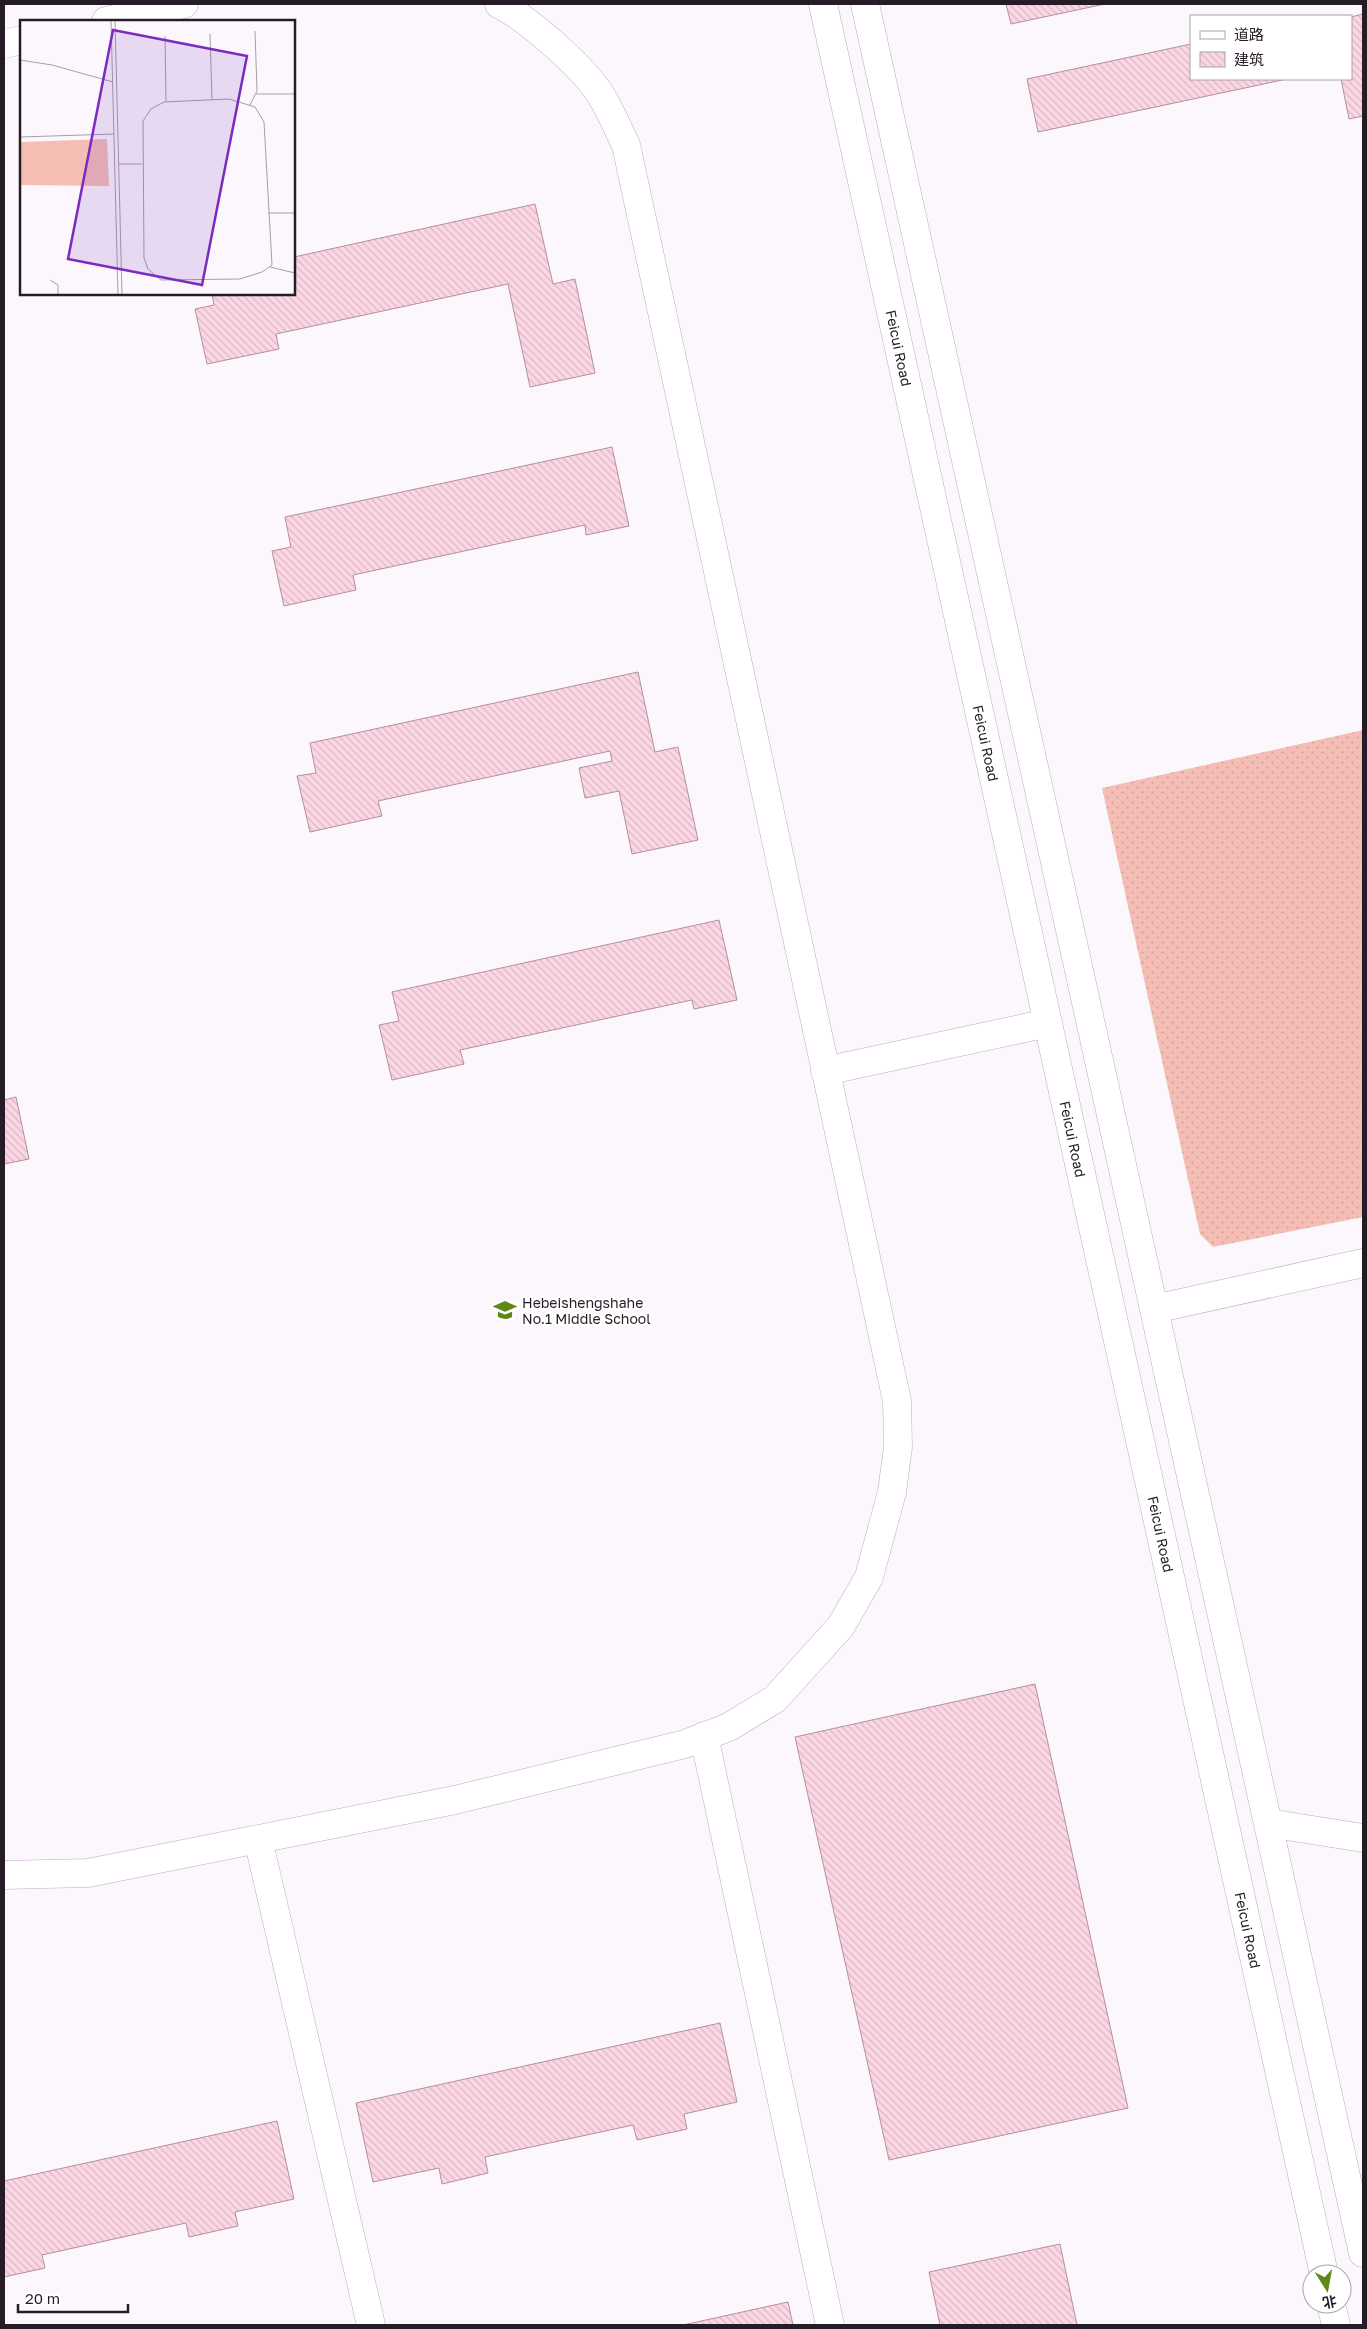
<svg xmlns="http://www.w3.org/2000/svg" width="1367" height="2329" viewBox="0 0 1367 2329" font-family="'Golos Text','Noto Sans SC',sans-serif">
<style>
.grass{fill:url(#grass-dots)}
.building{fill:url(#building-back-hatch);stroke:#b58f9c}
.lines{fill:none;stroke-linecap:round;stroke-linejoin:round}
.minor-casing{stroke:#c1a7c4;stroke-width:29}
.minor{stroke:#fff;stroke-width:28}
.labels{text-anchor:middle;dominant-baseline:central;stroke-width:4.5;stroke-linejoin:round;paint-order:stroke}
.street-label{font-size:14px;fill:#251c26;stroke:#fff}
.poi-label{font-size:14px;fill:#251c26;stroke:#fff;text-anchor:start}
.inset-road{fill:none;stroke:#a69fa7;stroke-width:1}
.view{fill:#7b2cbf;fill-opacity:0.15;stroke:#7b2cbf;stroke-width:2.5}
.inset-edge{fill:none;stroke:#251c26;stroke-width:2.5}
</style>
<defs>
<pattern id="grass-dots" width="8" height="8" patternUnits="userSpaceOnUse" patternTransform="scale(1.25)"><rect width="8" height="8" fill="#f4beb5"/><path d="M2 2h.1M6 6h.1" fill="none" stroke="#d1a39c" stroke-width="1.8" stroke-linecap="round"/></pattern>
<pattern id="building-back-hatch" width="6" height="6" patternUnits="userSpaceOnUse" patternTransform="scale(1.25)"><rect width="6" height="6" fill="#fcd7e3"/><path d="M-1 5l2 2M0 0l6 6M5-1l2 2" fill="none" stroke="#d8b8c3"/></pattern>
</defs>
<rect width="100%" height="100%" fill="#fcf7fd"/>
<!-- grass -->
<path class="grass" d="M1363,730V1217L1213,1247L1200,1234L1102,788Z"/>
<!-- building -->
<path class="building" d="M1006,4H1105L1011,24Z
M1363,14V116L1349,119L1341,79H1351V17Z
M1191,44V79H1287L1038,132L1027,79Z
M535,204L553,284L575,279L595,373L530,387L508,284L276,334L279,349L207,364L195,309L214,305L212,294H294V257Z
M612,447L629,526L586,535L585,525L353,575L356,590L284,606L272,551L291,547L285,517Z
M638,672L655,752L678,747L698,840L632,854L619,791L585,798L579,768L612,761L610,751L378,801L382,816L310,832L297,776L316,773L310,743Z
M719,920L737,1000L694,1009L692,1000L460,1050L464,1064L392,1080L379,1025L399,1021L392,992Z
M16,1097L29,1159L4,1164V1100Z
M1035,1684L1128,2108L889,2160L795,1737Z
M720,2023L737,2102L684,2114L687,2129L637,2140L633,2125L485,2157L488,2173L442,2184L439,2168L373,2182L356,2103Z
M277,2121L294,2199L235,2212L238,2226L189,2237L186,2223L42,2255L45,2268L4,2277V2181Z
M1060,2244L1077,2325H940L929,2272Z
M788,2302L793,2325H683Z"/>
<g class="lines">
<defs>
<path id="minor" d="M823,4L1324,2274
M865,4L1363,2253
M106,21L184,4
M4,44L21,40
M825,1071L1048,1023
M1154,1309L1363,1263
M704,1736L830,2325
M1268,1823L1363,1838
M258,1839L371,2325
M4,1875L88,1873L455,1800L685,1744L729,1727L775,1699L841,1626L869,1577L892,1492L898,1447L897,1401L626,145C618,129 611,112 602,97C585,68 528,19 499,4
M1331,2304L1336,2325"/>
</defs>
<!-- minor casing -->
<use href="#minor" class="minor-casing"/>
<!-- minor -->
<use href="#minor" class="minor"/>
</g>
<!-- icons -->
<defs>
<symbol id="school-bare" viewBox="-9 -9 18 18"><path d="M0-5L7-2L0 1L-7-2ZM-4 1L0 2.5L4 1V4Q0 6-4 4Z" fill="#5f8917" stroke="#fff" stroke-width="2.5" paint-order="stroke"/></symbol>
</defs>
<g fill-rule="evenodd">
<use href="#school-bare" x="489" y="1294" width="32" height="32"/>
</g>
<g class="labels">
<!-- street labels -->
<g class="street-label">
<text transform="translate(899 348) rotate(78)">Feicui Road</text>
<text transform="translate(986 743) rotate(78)">Feicui Road</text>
<text transform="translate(1073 1139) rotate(78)">Feicui Road</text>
<text transform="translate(1161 1534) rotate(78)">Feicui Road</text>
<text transform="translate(1248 1930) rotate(78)">Feicui Road</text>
</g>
<!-- poi labels -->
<g class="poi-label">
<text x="522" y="1302">Hebeishengshahe<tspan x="522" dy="16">No.1 Middle School</tspan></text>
</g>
</g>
<!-- overview -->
<g transform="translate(20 20)">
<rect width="275" height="275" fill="#fcf7fd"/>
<path d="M87,119L89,166L0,165V122Z" fill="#f4beb5"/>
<path class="inset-road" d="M91,0L98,275M95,0L102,275M190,14L192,80M145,16L146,81M0,40L32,45L93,62M236,74H275M209,79L235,87L244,102L252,245L242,252L220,259L141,260L128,249L124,238L123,101L131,89L144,82ZM230,85L237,71L235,11M0,117L94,114M99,144H122M248,193H275M250,247L275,253M30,260L38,265V275"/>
<path class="view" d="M93,10L227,36L182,265L48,239Z"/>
<rect width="275" height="275" class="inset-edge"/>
</g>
<!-- border -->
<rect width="1367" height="2329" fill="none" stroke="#251c26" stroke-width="10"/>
<!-- legend -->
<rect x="1190" y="15" width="162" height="65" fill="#ffffff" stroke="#a8a4a8"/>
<rect x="1200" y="31" width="25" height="8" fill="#ffffff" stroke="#a8a4a8"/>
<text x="1234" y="40" font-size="15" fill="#251c26">道路</text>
<rect x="1200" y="52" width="25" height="15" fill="url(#building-back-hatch)" stroke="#a8a4a8"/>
<text x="1234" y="65" font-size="15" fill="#251c26">建筑</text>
<!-- north arrow -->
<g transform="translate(1327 2289) rotate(169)"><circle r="24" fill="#ffffff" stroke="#a8a4a8"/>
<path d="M0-4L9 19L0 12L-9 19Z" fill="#5f8917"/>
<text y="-8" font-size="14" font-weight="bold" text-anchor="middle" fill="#251c26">北</text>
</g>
<!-- scale -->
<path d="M18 2304v8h110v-8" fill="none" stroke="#251c26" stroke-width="2.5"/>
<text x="25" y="2304" font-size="15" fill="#251c26" stroke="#ffffff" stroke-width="4" paint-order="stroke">20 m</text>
</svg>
